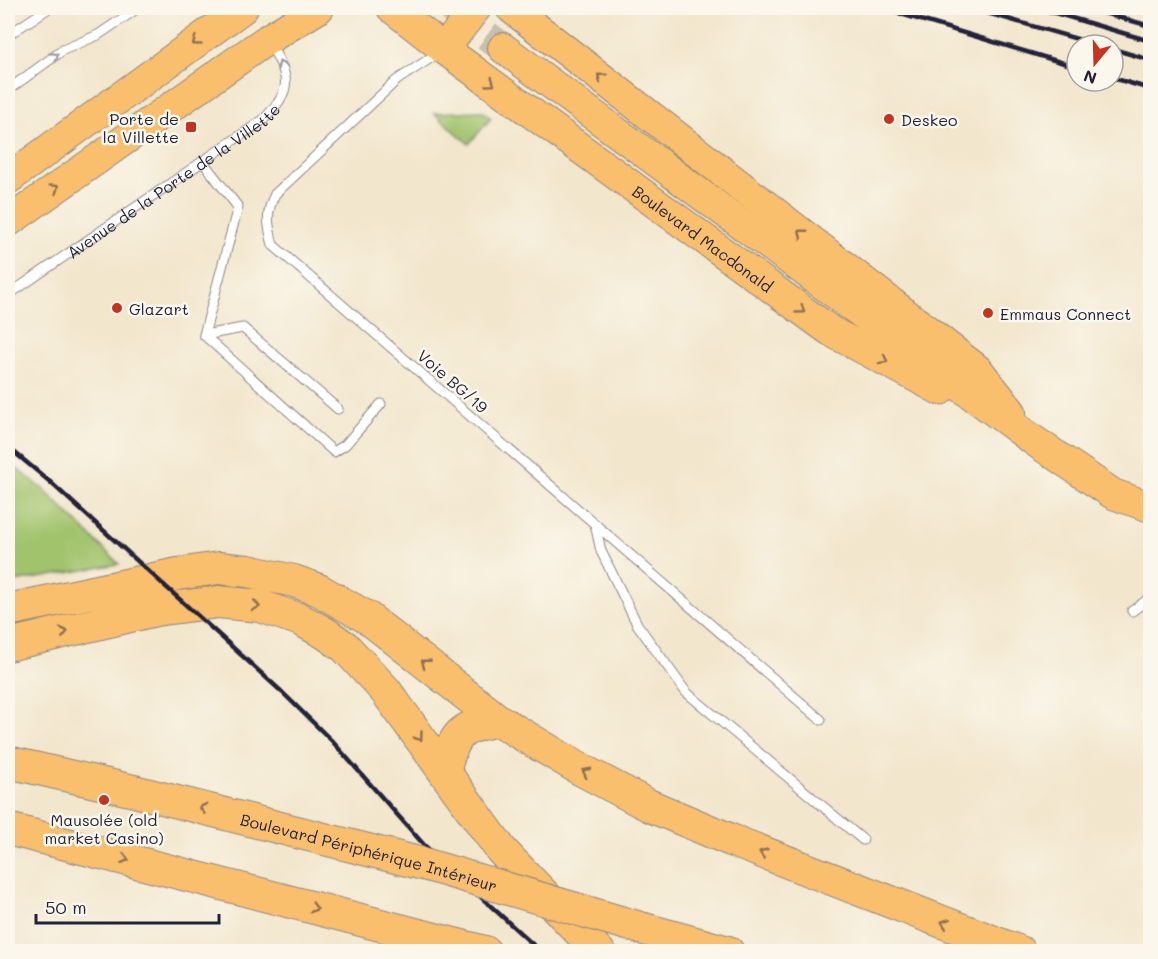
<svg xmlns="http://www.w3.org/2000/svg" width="1158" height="959" viewBox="0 0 1158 959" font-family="Mali,sans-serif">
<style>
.green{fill:#a1c36c;stroke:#627254;stroke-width:1.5}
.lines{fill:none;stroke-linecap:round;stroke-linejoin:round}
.primary-tunnel{stroke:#c8bfaf;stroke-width:30;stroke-dasharray:30 15;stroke-linecap:butt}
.service-casing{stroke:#8a8484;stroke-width:11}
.primary-casing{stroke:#8a8484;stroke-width:32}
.trunk-casing{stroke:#8a8484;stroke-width:34}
.service{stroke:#fff;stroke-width:9}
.primary{stroke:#f9bf6d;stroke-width:30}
.trunk{stroke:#f9bf6d;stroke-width:32}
.rail{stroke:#22223b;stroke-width:4.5}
.trunk-bridge-casing{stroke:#8a8484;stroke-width:34;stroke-linecap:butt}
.trunk-bridge{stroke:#f9bf6d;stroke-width:32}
.oneway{stroke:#8e7054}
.oneway2{stroke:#9c9ca7}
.poi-dot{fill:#c8321e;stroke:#fbf7ec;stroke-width:2}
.labels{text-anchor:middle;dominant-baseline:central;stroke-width:5;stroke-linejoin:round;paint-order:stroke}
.poi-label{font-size:16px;fill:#22223b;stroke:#fbf7ec;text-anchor:start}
.street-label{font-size:16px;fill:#22223b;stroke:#fbf7ec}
</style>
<rect width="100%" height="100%" fill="#fbf7ec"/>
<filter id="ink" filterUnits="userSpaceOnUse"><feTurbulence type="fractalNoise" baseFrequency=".0167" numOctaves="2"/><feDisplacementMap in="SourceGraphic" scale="12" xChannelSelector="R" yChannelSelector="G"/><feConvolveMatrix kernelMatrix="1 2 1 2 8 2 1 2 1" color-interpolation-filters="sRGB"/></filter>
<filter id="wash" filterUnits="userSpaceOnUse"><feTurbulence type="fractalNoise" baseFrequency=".008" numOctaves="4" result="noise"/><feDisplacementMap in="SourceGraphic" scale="24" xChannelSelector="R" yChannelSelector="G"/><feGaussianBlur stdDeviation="1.35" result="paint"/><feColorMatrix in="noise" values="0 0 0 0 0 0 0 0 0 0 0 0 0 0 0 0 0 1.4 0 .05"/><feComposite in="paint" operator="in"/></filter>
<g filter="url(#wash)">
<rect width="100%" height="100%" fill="#f2e6cc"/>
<!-- green -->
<path class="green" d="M482,111L491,118L469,144L434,113Z
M8,462L42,488L119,564L8,583Z"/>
</g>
<g filter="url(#ink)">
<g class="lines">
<!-- primary-tunnel -->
<path class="primary-tunnel" d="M451,8L503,48"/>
<defs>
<g id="service">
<path d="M8,35L49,8"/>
<path d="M440,52L397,80L275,194C265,214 268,225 273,245L821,720"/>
<path d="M8,90L63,50L98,35L138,8"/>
<path d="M203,162L238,207L204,335L334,452L345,445L381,404"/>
<path id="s1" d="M8,295L263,120C294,88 290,79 269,42"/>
<path d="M204,335L243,328L338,409"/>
<path d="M595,524L601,551L637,624L686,692L863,840"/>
<path d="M1132,611L1150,598"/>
</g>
<g id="primary">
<path id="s2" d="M392,8L444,49L832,332L940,390"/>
<path d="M511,8L978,370L1011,412"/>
<path d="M503,48L1033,440L1113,494L1150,507"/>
<path d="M444,49L476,8"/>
<path d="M8,179L243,8"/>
<path d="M8,222L268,39L319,8"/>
</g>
<path id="trunk" d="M8,610L178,574L219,568L248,571L294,581L319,590L368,618L498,720L578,768L648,805L731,840L1020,952
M8,645L156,610L218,602L260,606L301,620L325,633L345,647L385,690L502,851L599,952
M444,771C456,732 458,728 498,720
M8,829L485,952
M644,929L728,952"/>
</defs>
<!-- service casing -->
<use href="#service" class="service-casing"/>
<!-- primary casing -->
<use href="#primary" class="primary-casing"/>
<!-- trunk casing -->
<use href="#trunk" class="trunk-casing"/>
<!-- service -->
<use href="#service" class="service"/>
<!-- primary -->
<use href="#primary" class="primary"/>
<!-- trunk -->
<use href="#trunk" class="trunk"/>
<!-- rail -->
<path class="rail" d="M881,8L1077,67
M970,8L1098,45
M1038,8L1150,41
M1086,8L1150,26
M1113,49L1150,60
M1113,78L1150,89
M8,447L49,481L282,692L332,741L425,846L541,952"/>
<defs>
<g id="trunk-bridge">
<path id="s3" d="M8,762L134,791L427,865L644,929"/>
</g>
</defs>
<!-- trunk-bridge casing -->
<use href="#trunk-bridge" class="trunk-bridge-casing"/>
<!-- trunk-bridge -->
<use href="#trunk-bridge" class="trunk-bridge"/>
</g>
<!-- one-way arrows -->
<defs><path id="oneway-chevron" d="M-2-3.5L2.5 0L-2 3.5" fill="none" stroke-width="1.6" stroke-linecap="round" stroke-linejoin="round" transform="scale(1.5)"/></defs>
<g class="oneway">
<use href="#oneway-chevron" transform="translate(196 42) rotate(144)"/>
<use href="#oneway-chevron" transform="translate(601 77) rotate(-142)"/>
<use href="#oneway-chevron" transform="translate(491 83) rotate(36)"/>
<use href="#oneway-chevron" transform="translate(55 188) rotate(-35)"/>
<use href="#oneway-chevron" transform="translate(802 233) rotate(-142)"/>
<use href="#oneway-chevron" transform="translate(801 310) rotate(36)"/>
<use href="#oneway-chevron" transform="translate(884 360) rotate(28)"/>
<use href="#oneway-chevron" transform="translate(256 606) rotate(12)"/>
<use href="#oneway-chevron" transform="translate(64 632) rotate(-13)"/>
<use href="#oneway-chevron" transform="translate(425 663) rotate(-142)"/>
<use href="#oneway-chevron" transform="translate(419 737) rotate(54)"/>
<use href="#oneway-chevron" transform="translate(586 772) rotate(-152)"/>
<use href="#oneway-chevron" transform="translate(203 808) rotate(-166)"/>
<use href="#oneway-chevron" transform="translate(763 853) rotate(-159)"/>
<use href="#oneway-chevron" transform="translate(125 859) rotate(15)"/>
<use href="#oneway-chevron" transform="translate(314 908) rotate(14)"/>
<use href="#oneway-chevron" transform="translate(945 923) rotate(-159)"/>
</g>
<g class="oneway2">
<use href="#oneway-chevron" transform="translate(55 56) rotate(-35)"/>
<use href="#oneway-chevron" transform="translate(281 65) rotate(-113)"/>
</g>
</g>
<!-- markers -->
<g class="poi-dot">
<circle cx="889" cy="119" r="6"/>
<rect x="185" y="121" width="12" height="12" rx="3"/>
<circle cx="117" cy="308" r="6"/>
<circle cx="988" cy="313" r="6"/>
<circle cx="104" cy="800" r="6"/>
</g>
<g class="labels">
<!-- poi labels -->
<g class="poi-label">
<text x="179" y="118" text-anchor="end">Porte de<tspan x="179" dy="18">la Villette</tspan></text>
<text x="901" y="119">Deskeo</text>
<text x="129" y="308">Glazart</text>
<text x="1000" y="313">Emmaus Connect</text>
<text x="104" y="819" text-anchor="middle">Mausolée (old<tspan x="104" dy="18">market Casino)</tspan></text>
</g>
<!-- street labels -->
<g class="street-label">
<text stroke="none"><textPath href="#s1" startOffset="201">Avenue de la Porte de la Villette</textPath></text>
<text stroke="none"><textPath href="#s2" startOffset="387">Boulevard Macdonald</textPath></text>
<text transform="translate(453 381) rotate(41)">Voie BG/19</text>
<text stroke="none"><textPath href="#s3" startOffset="372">Boulevard Périphérique Intérieur</textPath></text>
</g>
</g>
<!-- margin -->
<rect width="1158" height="959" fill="none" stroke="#fbf7ec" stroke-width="30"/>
<!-- north arrow -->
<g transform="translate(1095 63) rotate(199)"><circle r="28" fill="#fbf7ec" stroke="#a4a2a5" stroke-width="1.5"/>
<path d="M0-4.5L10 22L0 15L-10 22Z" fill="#c8321e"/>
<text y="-9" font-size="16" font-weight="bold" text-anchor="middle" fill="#22223b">N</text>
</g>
<!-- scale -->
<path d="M36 914v9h183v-9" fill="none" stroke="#22223b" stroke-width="3"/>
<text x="45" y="914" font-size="18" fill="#22223b" stroke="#fbf7ec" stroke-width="4.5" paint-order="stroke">50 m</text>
</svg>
